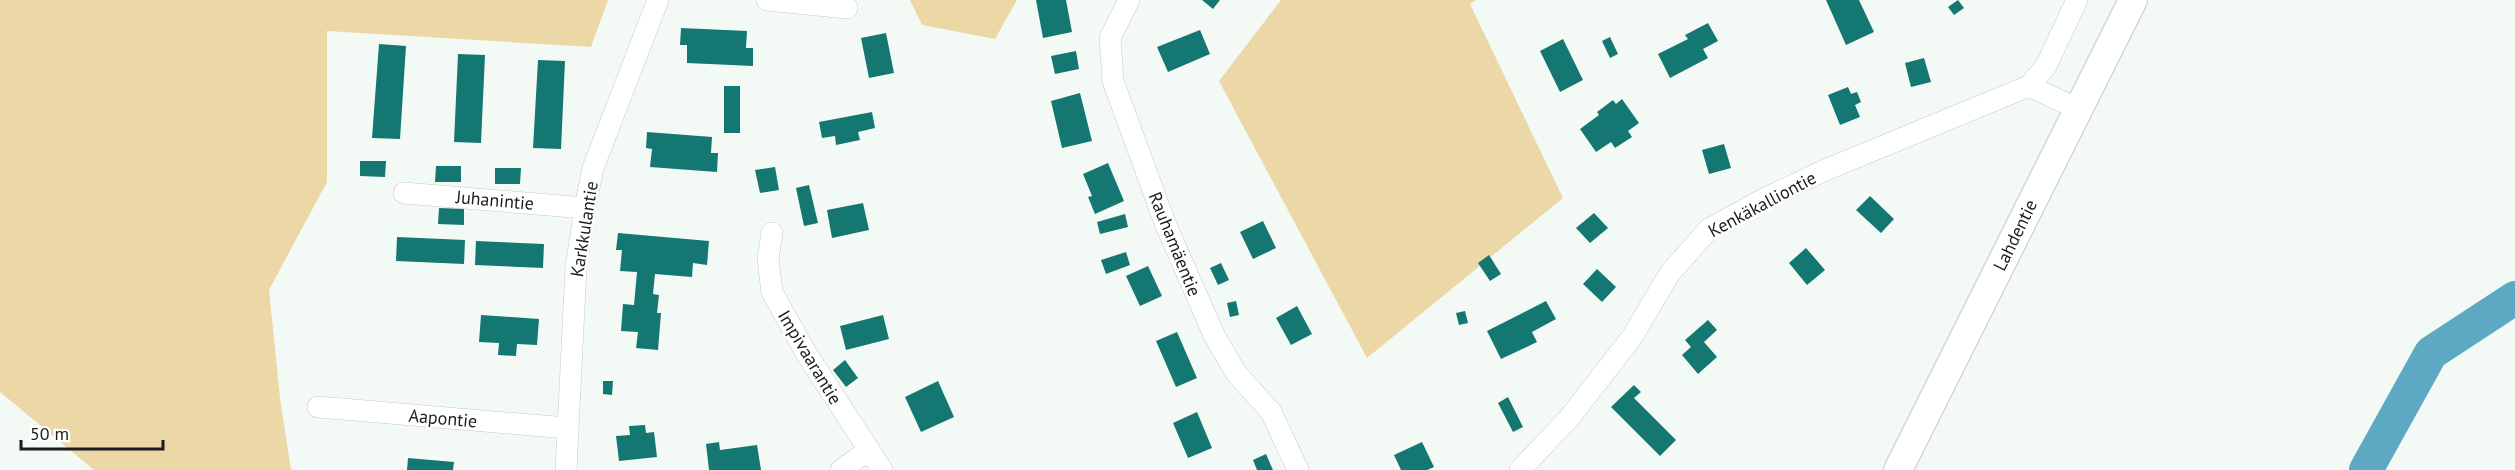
<svg xmlns="http://www.w3.org/2000/svg" width="2515" height="470" viewBox="0 0 2515 470" font-family="'PT Sans',sans-serif">
<style>
.green{fill:#ecd8a6}
.lines{fill:none;stroke-linecap:round;stroke-linejoin:round}
.river{stroke:#5da8c3;stroke-width:34}
.building{fill:#157772}
.street-casing{stroke:#c5cbc7;stroke-width:22}
.secondary-casing{stroke:#c5cbc7;stroke-width:30}
.street{stroke:#fff;stroke-width:21}
.secondary{stroke:#fff;stroke-width:28}
.labels{text-anchor:middle;dominant-baseline:central;stroke-width:5;stroke-linejoin:round;paint-order:stroke}
.street-label{font-size:18px;fill:#1b1d1c;stroke:#fff}
</style>
<rect width="100%" height="100%" fill="#f3faf5"/>
<!-- green -->
<path class="green" d="M0,0H608L591,47L327,31V182L269,290L280,398L291,470H94L0,392Z
M910,0H1017L995,39L922,25Z
M1281,0H1476L1470,4L1563,198L1367,358L1219,81Z"/>
<g class="lines">
<!-- river -->
<path class="river" d="M2366,470L2431,353L2515,298"/>
</g>
<!-- building -->
<path class="building" d="M1036,0H1066L1072,32L1043,38Z
M1202,0H1220L1213,9Z
M1826,0H1859L1874,32L1846,45Z
M1958,0L1964,8L1954,15L1948,7Z
M1708,23L1718,41L1703,49L1708,58L1670,78L1658,54L1688,39L1685,35Z
M681,28L747,31L746,48H753V66L687,63V45H680Z
M1200,30L1210,54L1168,72L1157,47Z
M886,33L894,73L869,78L861,38Z
M1610,37L1618,54L1610,58L1602,41Z
M1563,39L1583,80L1560,92L1540,51Z
M379,44L406,46L400,139L372,138Z
M1076,51L1079,69L1055,74L1051,56Z
M458,54L485,55L481,143L454,142Z
M1924,58L1931,82L1911,87L1905,63Z
M538,60L565,61L561,149L533,148Z
M724,86H740V133H724Z
M1848,87L1851,94L1857,92L1861,102L1855,105L1860,117L1840,125L1828,95Z
M1080,93L1092,141L1062,148L1051,101Z
M1622,99L1639,123L1628,131L1632,137L1615,148L1611,142L1596,152L1580,129L1599,115L1597,112L1613,100L1616,104Z
M872,112L875,128L858,132L860,140L836,145L835,136L822,138L819,122Z
M647,132L712,137L711,153H718L717,172L650,167L652,149L646,148Z
M1724,144L1731,168L1709,174L1702,150Z
M360,161H386L385,177L360,176Z
M1108,163L1124,201L1095,214L1088,197L1092,196L1083,174Z
M436,166H461V182H435Z
M775,167L779,190L760,193L755,170Z
M495,168H521L520,184H495Z
M809,185L818,223L804,226L796,188Z
M1870,196L1894,219L1881,233L1856,210Z
M863,203L869,230L832,238L827,210Z
M439,208L464,209V225L438,224Z
M1594,213L1608,228L1590,243L1576,228Z
M1125,214L1128,227L1100,234L1097,222Z
M1263,221L1276,248L1253,259L1240,232Z
M618,233L709,241L707,265L693,263L692,277L655,274L653,294L659,295L657,313H661L658,350L636,348L638,332L621,331L623,304L634,305L637,272L620,271L622,250H616Z
M397,237L465,240L464,264L396,261Z
M476,241L544,244L543,268L475,265Z
M1806,248L1825,270L1807,285L1789,263Z
M1126,252L1130,265L1106,274L1101,260Z
M1489,255L1501,274L1490,281L1478,263Z
M1221,263L1229,280L1218,285L1210,268Z
M1148,266L1162,296L1140,306L1126,276Z
M1597,269L1616,287L1602,302L1583,284Z
M1236,301L1239,315L1230,317L1227,303Z
M1546,301L1556,319L1532,332L1537,342L1501,359L1487,331Z
M1297,306L1312,334L1291,345L1276,318Z
M1465,311L1468,323L1459,325L1456,313Z
M481,315L539,319L537,345L517,344L516,356L498,355L499,343L479,342Z
M883,315L889,339L846,350L840,326Z
M1708,320L1717,330L1704,342L1717,357L1698,374L1682,355L1691,347L1685,340Z
M1177,332L1197,378L1176,387L1156,341Z
M845,360L858,378L846,387L833,370Z
M603,381H613L612,395L603,394Z
M938,381L954,417L921,432L905,397Z
M1634,385L1641,392L1634,398L1676,440L1660,456L1611,407Z
M1508,397L1523,427L1513,432L1498,403Z
M1197,412L1212,448L1188,458L1173,423Z
M645,425L646,433L654,432L657,457L619,461L616,436L630,435L629,426Z
M719,442L720,450L757,445L761,470H709L706,444Z
M1422,442L1434,467L1427,470H1401L1394,455Z
M1266,454L1273,470H1257L1253,460Z
M408,458L454,462L453,470H407Z"/>
<g class="lines">
<defs>
<path id="street" d="M767,0L847,8
M1129,0L1110,38L1113,81L1165,223L1214,335L1236,373L1271,412L1298,470
M2029,86L2078,109
M404,193L585,208
M772,233L768,259L772,292L806,353L882,470
M318,407L567,428
M566,470L576,267L585,208L593,168L658,0
M841,470L869,450
M1520,470L1570,417L1632,337L1670,273L1709,229L1764,199L1823,171L2029,86L2046,66L2077,0"/>
<path id="secondary" d="M1898,470L2133,0"/>
</defs>
<!-- street casing -->
<use href="#street" class="street-casing"/>
<!-- secondary casing -->
<use href="#secondary" class="secondary-casing"/>
<!-- street -->
<use href="#street" class="street"/>
<!-- secondary -->
<use href="#secondary" class="secondary"/>
</g>
<g class="labels">
<!-- street labels -->
<g class="street-label">
<text transform="translate(495 200) rotate(5)">Juhanintie</text>
<text transform="translate(1762 204) rotate(-28)">Kenkäkalliontie</text>
<text transform="translate(584 229) rotate(-81)">Karkkulantie</text>
<text transform="translate(2015 235) rotate(-64)">Lahdentie</text>
<text transform="translate(1175 244) rotate(68)">Rauhamäentie</text>
<text transform="translate(810 357) rotate(59)">Impivaarantie</text>
<text transform="translate(443 418) rotate(5)">Aapontie</text>
</g>
</g>
<!-- scale -->
<path d="M21 440v9h142v-9" fill="none" stroke="#1b1d1c" stroke-width="3"/>
<text x="30" y="440" font-size="18" fill="#1b1d1c" stroke="#ffffff" stroke-width="4.5" paint-order="stroke">50 m</text>
</svg>
